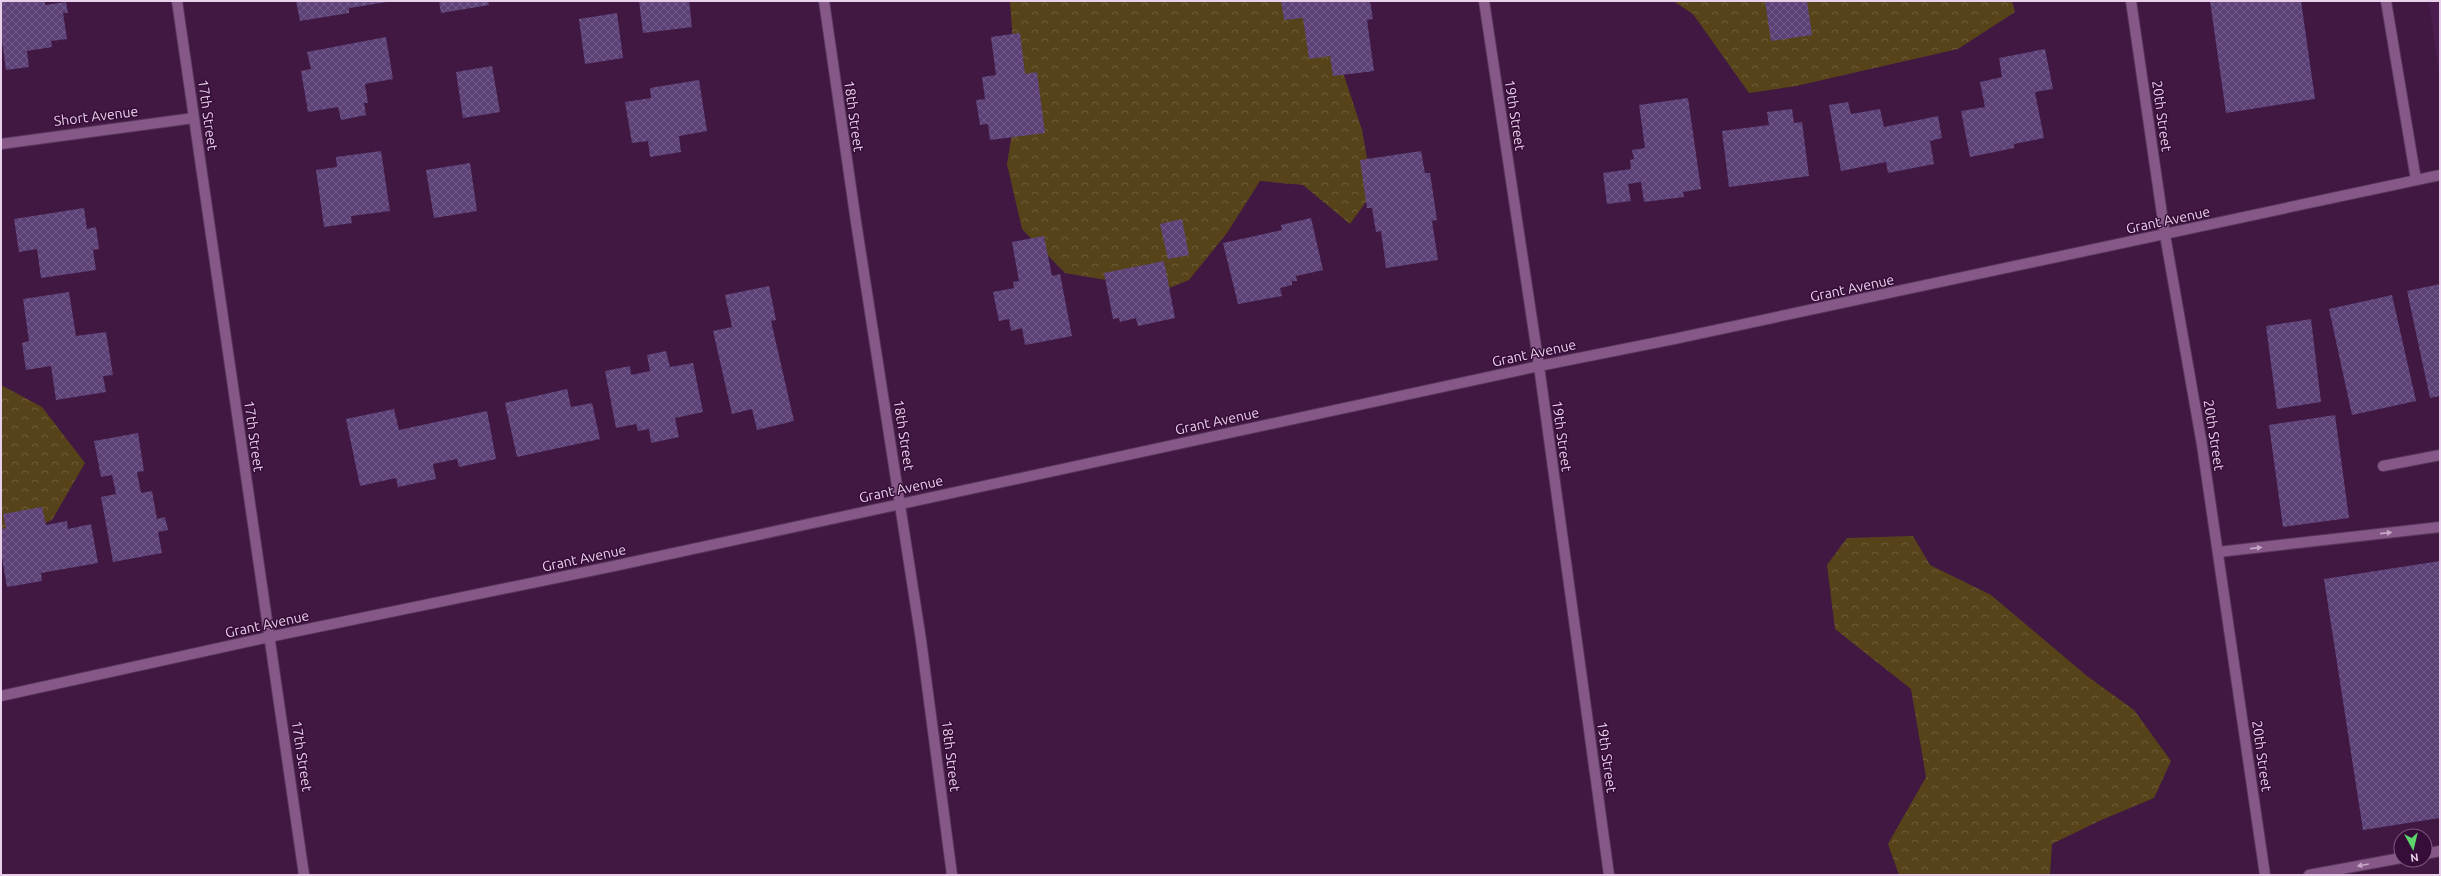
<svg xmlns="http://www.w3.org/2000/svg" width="2441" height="876" viewBox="0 0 2441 876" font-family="Ubuntu,sans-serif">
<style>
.built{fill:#4b1d4e}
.forest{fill:url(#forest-crowns)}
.building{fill:url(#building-cross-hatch)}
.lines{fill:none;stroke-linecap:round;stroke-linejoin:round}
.service-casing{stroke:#59365b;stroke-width:12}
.minor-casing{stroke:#59365b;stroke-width:12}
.service{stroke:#855887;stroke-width:10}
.minor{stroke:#855887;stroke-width:10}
.oneway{fill:#c7a7c8}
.labels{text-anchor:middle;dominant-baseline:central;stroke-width:3;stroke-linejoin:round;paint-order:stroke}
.street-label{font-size:14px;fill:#ead1eb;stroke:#360d38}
</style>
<defs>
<pattern id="forest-crowns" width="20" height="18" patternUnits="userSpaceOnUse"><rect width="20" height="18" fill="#564319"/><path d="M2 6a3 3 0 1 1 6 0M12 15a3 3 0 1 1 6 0" fill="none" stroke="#6e5d3b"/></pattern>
<pattern id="building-cross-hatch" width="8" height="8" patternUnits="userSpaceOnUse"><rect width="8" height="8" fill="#5b4176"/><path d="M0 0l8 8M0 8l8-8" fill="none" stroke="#735b8a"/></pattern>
</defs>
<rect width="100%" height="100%" fill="#401842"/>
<!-- built -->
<path class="built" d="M2429,1H2440V84V81Z"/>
<!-- forest -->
<path class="forest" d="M1010,1H1294L1337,54L1362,130L1373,192L1350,224L1303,185L1260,181L1227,233L1189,280L1164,290L1065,273L1022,229L1007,164L1017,102Z
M1673,1H2012L2015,12L1958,49L1796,86L1749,93L1693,14Z
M1,385L42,407L85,463L52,520L1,541Z
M1913,536L1930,565L1991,595L2087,676L2134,710L2171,761L2154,798L2099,821L2052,844L2050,875H1899L1888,844L1926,777L1911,689L1835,629L1827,565L1847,538Z"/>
<!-- building -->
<path class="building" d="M1,1H45V5L66,2L68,13H63L67,39L51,41L52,47L27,51L29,67L6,70L1,34Z
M296,1H387V2L349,8V13L300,21Z
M439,1H488L489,5L441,13Z
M639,1H689L692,27L643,33Z
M1281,1H1370L1373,19L1367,20L1374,71L1333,76L1330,56L1309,59L1303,18L1284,20Z
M1765,1H1807L1812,35L1771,41Z
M2210,1H2301L2315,99L2226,113Z
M617,13L623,58L585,64L579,19Z
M1020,33L1025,74L1037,72L1045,133L990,140L988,124L980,125L976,100L985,99L982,77L996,75L991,37Z
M386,37L393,79L365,84L368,103H364L366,115L341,120L338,107L308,112L301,71L311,69L307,52Z
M2045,49L2053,89L2035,92L2044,138L2014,144V148L1970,157L1961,111L1985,107L1980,82L2002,77L1999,58Z
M492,66L500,112L463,118L456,72Z
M699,80L707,131L679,136L681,152L650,157L648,141L632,143L625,102L651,98L650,88Z
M1688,98L1701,189L1683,192L1684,197L1644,202L1641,182L1628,184L1631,201L1607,204L1603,173L1631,169L1630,160L1634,159L1632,150L1645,148L1639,105Z
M1848,102L1851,114L1880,109L1884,127L1938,116L1942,138L1930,141L1934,164L1888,173L1886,162L1841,171L1829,105Z
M1792,109L1794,123L1802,122L1809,176L1729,187L1722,131L1769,125L1767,112Z
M381,151L390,211L351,216L352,223L324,227L316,170L337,167L336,157Z
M1421,151L1425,173H1430L1437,220L1432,221L1438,260L1386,268L1381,231L1376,232L1372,208H1367L1360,160Z
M470,163L477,211L434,218L426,170Z
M84,208L87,229L96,227L99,249L93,250L96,270L41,278L37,249L19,252L14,219Z
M1311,218L1323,270L1296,276L1297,281H1292V285L1280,288L1282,296L1238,304L1223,243L1282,230L1281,225Z
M1182,219L1189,255L1168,259L1160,224Z
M1044,236L1052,276L1060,274L1072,336L1025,345L1022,328L1011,331L1009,319L999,321L993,292L1014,288L1013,282L1019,281L1012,242Z
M1164,261L1175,318L1138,326L1136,318L1120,322L1119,318L1113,319L1104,273Z
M2440,284V396L2430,398L2407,291Z
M769,286L776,320L771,321L794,421L757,430L752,409L732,414L713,331L732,327L725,295Z
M69,292L76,336L106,332L113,375L103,376L106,392L56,400L51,366L26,370L22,343L29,341L23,299Z
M2392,295L2416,401L2352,415L2329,309Z
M2311,319L2321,402L2277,409L2266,326Z
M666,351L670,367L693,363L703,412L675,418L679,437L651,443L649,429L638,431L636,424L616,428L605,371L630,366L631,375L650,371L647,355Z
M567,389L571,407L592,403L600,439L517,457L505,403Z
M394,409L399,430L487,411L496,459L459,467L457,459L433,464L436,479L398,487L396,478L360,486L346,419Z
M2335,415L2349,518L2283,527L2269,425Z
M138,433L144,471L137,472L141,493L152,491L157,519L165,517L168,530L158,532L162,553L113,562L101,497L116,494L112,475L101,477L94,441Z
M42,507L46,525L67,521L68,529L91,524L98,563L41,573L42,581L7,587L1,552V529L6,528L3,514Z
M2440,561V818L2363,830L2324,579Z"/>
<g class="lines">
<defs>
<path id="service" d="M2386,1L2416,180
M2383,466L2440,455
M2218,552L2440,527
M2425,854L2440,851
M2309,875L2401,858"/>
<path id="minor" d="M177,1L304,875
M824,1L856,222L921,640L952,875
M1484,1L1539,366L1609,875
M2131,1L2165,235L2202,445L2265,875
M1,144L194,118
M1,696L269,637L614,566L1539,366L1674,339L2440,175"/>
</defs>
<!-- service casing -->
<use href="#service" class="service-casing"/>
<!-- minor casing -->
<use href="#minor" class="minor-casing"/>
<!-- service -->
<use href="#service" class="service"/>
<!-- minor -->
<use href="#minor" class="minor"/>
</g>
<!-- one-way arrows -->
<defs><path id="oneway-solid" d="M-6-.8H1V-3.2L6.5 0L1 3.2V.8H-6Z"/></defs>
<g class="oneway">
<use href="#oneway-solid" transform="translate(2386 533) rotate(-6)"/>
<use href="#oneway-solid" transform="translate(2256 548) rotate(-6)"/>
<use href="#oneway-solid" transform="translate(2363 865) rotate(170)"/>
</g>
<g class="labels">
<!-- street labels -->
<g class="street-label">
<text transform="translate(208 115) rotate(82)">17th Street</text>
<text transform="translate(1515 115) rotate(81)">19th Street</text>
<text transform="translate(96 116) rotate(-7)">Short Avenue</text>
<text transform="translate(854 116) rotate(82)">18th Street</text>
<text transform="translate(2162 116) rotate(82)">20th Street</text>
<text transform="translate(2168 220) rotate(-12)">Grant Avenue</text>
<text transform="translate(1852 288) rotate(-12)">Grant Avenue</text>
<text transform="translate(1534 353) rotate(-12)">Grant Avenue</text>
<text transform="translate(1217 421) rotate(-12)">Grant Avenue</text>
<text transform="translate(904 435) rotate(81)">18th Street</text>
<text transform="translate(2214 435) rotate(81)">20th Street</text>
<text transform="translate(254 436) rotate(82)">17th Street</text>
<text transform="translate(1562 436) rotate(82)">19th Street</text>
<text transform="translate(901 489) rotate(-12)">Grant Avenue</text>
<text transform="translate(584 558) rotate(-12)">Grant Avenue</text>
<text transform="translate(267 624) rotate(-12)">Grant Avenue</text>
<text transform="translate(302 756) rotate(81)">17th Street</text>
<text transform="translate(951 756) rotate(83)">18th Street</text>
<text transform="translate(2262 756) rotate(82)">20th Street</text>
<text transform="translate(1607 757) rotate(82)">19th Street</text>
</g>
</g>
<!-- border -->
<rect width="2441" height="876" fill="none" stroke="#ead1eb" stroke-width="4"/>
<!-- north arrow -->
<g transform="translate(2413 848) rotate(172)"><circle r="19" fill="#360d38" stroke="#7e5b80"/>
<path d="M0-3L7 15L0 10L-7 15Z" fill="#5ed56c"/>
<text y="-6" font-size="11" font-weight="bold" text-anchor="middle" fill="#ead1eb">N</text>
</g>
</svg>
